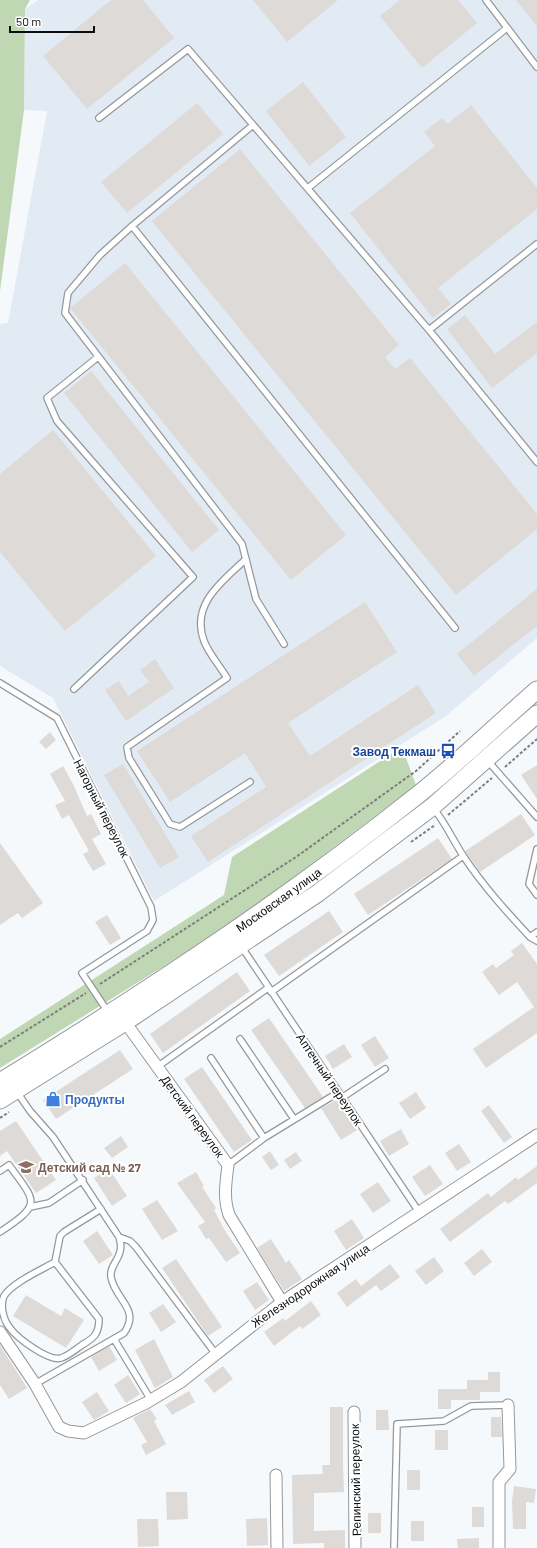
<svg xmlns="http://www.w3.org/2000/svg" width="537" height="1548" viewBox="0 0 537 1548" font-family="Barlow,sans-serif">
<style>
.built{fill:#e2ebf3}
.green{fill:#c0d7b3}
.building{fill:#dddad7}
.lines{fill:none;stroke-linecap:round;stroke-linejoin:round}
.lane-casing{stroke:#95989b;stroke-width:8}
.street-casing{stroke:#95989b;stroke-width:13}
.primary-casing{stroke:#95989b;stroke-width:19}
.path{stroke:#7b7d7f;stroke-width:2;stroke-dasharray:3 2;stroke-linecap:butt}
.lane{stroke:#fff;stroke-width:5.5}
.street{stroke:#fff;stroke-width:11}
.primary{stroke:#fff;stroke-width:17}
.labels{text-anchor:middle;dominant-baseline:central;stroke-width:4;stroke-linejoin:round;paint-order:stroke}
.transit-label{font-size:12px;font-weight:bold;fill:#164399;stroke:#fff;text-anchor:end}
.street-label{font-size:12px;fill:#0c0d0e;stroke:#fff}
.shop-label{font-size:12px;font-weight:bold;fill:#366cbe;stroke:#fff;text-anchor:start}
.education-label{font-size:12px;font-weight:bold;fill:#785e54;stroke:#fff;text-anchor:start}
</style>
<rect width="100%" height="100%" fill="#f6f9fc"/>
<!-- built -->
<path class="built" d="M38,0H537V638L446,716L154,901L53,698L0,666V324L8,323L47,111L24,110L25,9Z"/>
<!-- green -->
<path class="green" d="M0,0H30L25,9L24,110L0,291Z
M402,747L416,785L235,922L0,1068V1039L224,895L232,857Z"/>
<!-- building -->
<path class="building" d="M111,0H143L174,38L87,109L43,56Z
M253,0H338L287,42Z
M400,0H458L477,23L422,68L380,16Z
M516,0H537V26Z
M303,82L346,137L309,166L266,111Z
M197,103L223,134L127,213L101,182Z
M471,105L537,188V209L438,288L451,304L433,318L350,213L435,146L424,132L442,118L447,124Z
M240,149L399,345L385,357L395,369L410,358L537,514V529L456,595L152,221Z
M125,263L346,535L291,580L70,308Z
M465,315L495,354L537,322V353L492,388L447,329Z
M91,371L219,530L192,552L64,393Z
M53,430L156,556L65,631L0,552V474Z
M537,589V626L474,676L457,654Z
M365,602L397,652L288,723L310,756L418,685L436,713L208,862L191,836L266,787L245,753L170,802L137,751Z
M155,659L174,688L126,721L105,690L119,681L128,696L149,682L140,670Z
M50,732L56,740L46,749L39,742Z
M123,764L179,857L160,868L104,775Z
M537,765V799L521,775Z
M63,766L73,784L87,816L91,814L101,834L92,839L106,864L93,871L83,854L89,851L69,815L62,819L55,805L65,801L50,774Z
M521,814L535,835L480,872L465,851Z
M438,838L452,859L368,915L354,894Z
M0,843L43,903L22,918L18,913L0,925Z
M329,911L343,932L279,976L264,955Z
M107,915L121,938L110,945L95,922Z
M522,943L537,964V1033L486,1068L473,1049L534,1007L517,982L499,995L482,972L493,964L496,968L514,955L511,951Z
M237,972L250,991L163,1053L150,1034Z
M269,1018L323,1097L305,1108L251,1030Z
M375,1036L389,1058L375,1067L361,1045Z
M344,1044L352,1057L333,1069L325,1056Z
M120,1050L133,1069L56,1119L43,1100Z
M202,1067L252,1140L234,1152L184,1079Z
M416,1092L426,1108L410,1119L399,1103Z
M337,1100L357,1130L341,1140L321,1108Z
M489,1105L512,1137L504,1143L481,1111Z
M16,1121L56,1180L36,1193L7,1151L0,1156V1131Z
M401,1129L409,1144L389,1156L380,1141Z
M121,1136L128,1147L112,1158L104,1148Z
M459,1144L471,1162L457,1171L445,1153Z
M270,1151L279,1165L271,1170L262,1157Z
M296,1152L302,1161L290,1169L284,1160Z
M430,1165L443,1184L425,1196L412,1177Z
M537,1166V1183L508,1204L505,1201L450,1242L440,1229L488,1193L491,1197L516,1177L518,1180Z
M109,1169L127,1196L112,1206L94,1178Z
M196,1172L204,1186L202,1187L216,1208L214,1210L224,1229L240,1253L226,1262L209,1238L206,1239L198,1226L205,1222L177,1183Z
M378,1182L391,1201L373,1213L360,1194Z
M157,1200L178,1231L162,1240L142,1209Z
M352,1219L364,1238L346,1250L334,1231Z
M97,1231L113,1255L99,1264L83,1241Z
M271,1239L286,1263L289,1260L302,1279L284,1291L257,1248Z
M482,1249L492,1262L474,1276L464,1263Z
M434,1257L444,1271L426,1285L415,1271Z
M176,1259L222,1327L208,1336L162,1268Z
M390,1264L400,1277L381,1291L376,1285L347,1307L337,1293L356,1279L361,1286Z
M257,1282L269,1300L255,1310L243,1291Z
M26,1295L61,1316L65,1308L84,1320L66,1348L13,1316Z
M311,1301L321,1315L302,1329L300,1326L274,1346L264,1332L283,1318L285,1321Z
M163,1304L176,1322L161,1332L149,1313Z
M154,1339L173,1377L155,1388L135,1350Z
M0,1345L27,1388L9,1399L0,1385Z
M109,1346L117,1360L99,1371L91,1357Z
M223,1366L233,1379L214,1393L204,1380Z
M488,1372H500V1392H480V1400H451V1409H438V1389H467V1380H488Z
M128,1375L140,1394L126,1403L114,1385Z
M189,1391L195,1402L172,1415L165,1405Z
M97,1392L109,1411L94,1420L82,1402Z
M330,1407H343V1465L344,1492L314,1493V1531L345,1530V1548H324V1543L293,1544L292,1475L323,1474L322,1465H330Z
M150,1409L157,1419L154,1421L166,1444L146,1455L141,1445L147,1442L133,1418Z
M376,1410H388L389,1430H376Z
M491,1417H501L502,1437H491Z
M435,1430H448V1450H435Z
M407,1470H420V1490H407Z
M514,1486L536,1489L534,1503L526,1502V1529H513L512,1501Z
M166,1492H187L188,1519L167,1520Z
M472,1507H484V1527H472Z
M368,1513H381V1533H368Z
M267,1518L268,1545L247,1546L246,1519Z
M137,1519H158L159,1546L138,1547Z
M411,1521H424V1541H411Z
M479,1538V1548H458L457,1539Z"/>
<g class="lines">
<defs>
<path id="lane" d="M486,0L537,67
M99,118L188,49L429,330L537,244
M253,125L132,226L455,628
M308,188L507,28
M132,226L100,255L68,293L65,313L242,544L256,599L284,644
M429,330L537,462
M246,559C223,581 190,604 204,641C209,654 220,666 227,678L127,747L129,758L170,824L180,827L250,782
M0,683L57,718L151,907L153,920L147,931L82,973L108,1012
M74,689L193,577L57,421L47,398L98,357
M487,760L537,817
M433,808C446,823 453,841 464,857C484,887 506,911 530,937L537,941
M537,849L529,884L537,895
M530,937L537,932
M241,946L419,1212
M271,992L463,856
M240,1039L294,1119
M211,1058L264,1138
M157,1067L268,988
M17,1092L30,1111L53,1137L119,1237L130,1241L136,1247L215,1353
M343,1097L385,1069
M228,1165L264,1138L339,1092
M0,1171L9,1165C37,1203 42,1204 0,1232
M30,1207L49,1203L83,1180
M55,1262C41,1270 12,1283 4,1296C0,1305 3,1320 10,1328C17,1338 49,1362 61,1358C68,1356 76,1349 82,1345C94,1338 99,1334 99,1319L55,1262L60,1236L64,1232L101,1209
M114,1339L151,1400
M35,1384L124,1333C141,1309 115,1300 111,1277C109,1263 126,1257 119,1237
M394,1548L397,1424L444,1421L471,1406L508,1405"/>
<path id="street" d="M125,1022L228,1165C226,1182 223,1198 229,1215L282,1302
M0,1332L35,1384L59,1427L68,1431L84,1433L146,1403L181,1382L282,1302L537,1135
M354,1412L355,1548
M276,1475L277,1548
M499,1548V1482L510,1469L508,1405"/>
<g id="primary">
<path id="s1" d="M0,1082C145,993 286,900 419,794C460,761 498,724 537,690"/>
<path d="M0,1100L125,1022L318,893L432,807L537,714"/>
</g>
</defs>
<!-- lane casing -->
<use href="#lane" class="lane-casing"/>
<!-- street casing -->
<use href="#street" class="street-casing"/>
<!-- primary casing -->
<use href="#primary" class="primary-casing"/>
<!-- path -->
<path class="path" d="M505,767L537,739
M448,815L492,778
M411,842L435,825
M100,984L296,857L416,771L460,731
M0,1047L86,993
M0,1118L9,1112"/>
<!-- lane -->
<use href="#lane" class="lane"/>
<!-- street -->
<use href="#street" class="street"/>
<!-- primary -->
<use href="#primary" class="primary"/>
</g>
<!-- icons -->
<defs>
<symbol id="bus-bare" viewBox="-9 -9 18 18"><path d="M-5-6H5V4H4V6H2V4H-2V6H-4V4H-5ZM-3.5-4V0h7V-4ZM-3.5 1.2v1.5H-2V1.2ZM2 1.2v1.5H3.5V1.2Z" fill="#1a4fb4" stroke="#fff" stroke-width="2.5" paint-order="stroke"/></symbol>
<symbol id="shop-bare" viewBox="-9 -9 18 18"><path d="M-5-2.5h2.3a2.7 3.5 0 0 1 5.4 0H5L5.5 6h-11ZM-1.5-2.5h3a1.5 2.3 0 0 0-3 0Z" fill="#3f7fe0" stroke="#fff" stroke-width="2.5" paint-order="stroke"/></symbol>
<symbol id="school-bare" viewBox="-9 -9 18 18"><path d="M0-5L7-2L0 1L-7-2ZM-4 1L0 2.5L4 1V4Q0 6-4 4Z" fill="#8d6e63" stroke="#fff" stroke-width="2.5" paint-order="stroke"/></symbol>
</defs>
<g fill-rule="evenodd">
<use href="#bus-bare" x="437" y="740" width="22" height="22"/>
<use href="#shop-bare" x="42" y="1088" width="22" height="22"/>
<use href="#school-bare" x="15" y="1156" width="22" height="22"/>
</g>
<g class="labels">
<!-- transit labels -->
<g class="transit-label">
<text x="436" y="751">Завод Текмаш</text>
</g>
<!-- street labels -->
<g class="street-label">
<text transform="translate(102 808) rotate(63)">Нагорный переулок</text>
<text stroke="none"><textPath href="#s1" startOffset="333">Московская улица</textPath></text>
<text transform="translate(330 1079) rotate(56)">Аптечный переулок</text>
<text transform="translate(193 1116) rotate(54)">Детский переулок</text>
<text transform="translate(310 1285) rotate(-34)">Железнодорожная улица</text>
<text transform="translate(355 1480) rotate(-91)">Репинский переулок</text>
</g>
<!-- shop labels -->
<g class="shop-label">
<text x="65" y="1099">Продукты</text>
</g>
<!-- education labels -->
<g class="education-label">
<text x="38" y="1167">Детский сад № 27</text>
</g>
</g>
<!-- scale -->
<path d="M10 26v6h84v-6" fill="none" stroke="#0c0d0e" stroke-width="2"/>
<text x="16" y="26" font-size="12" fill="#0c0d0e" stroke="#ffffff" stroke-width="3" paint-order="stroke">50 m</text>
</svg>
